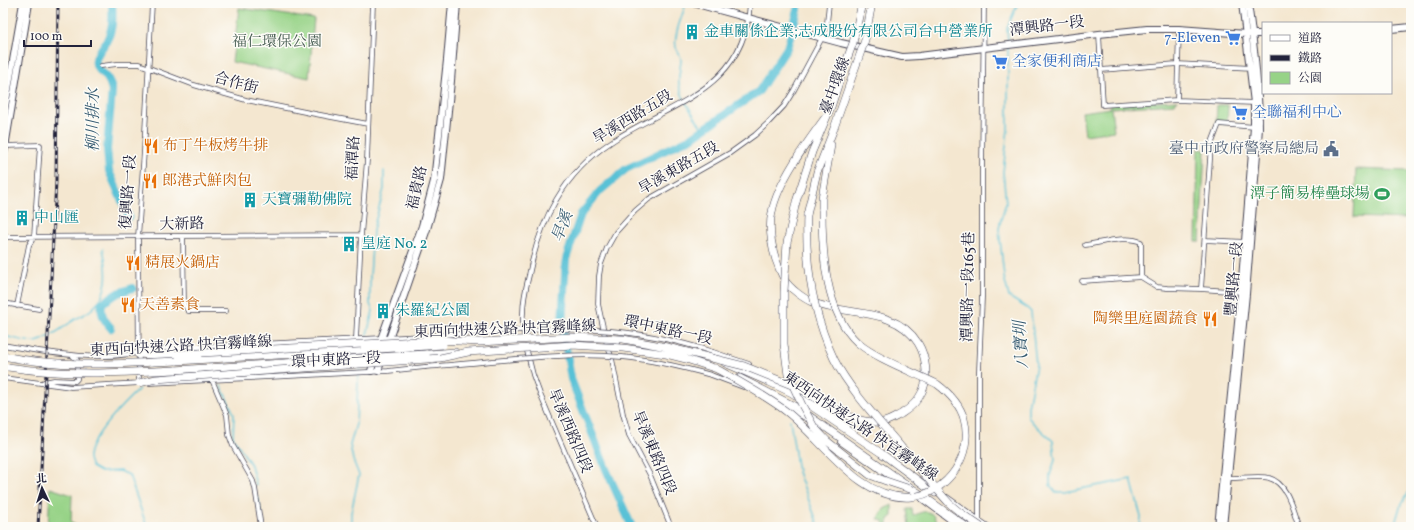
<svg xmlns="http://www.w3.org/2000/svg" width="1414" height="530" viewBox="0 0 1414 530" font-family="Vollkorn,'Noto Serif TC',serif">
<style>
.green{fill:#97d387;stroke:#5c7a61}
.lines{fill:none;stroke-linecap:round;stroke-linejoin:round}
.stream{stroke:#59c1d6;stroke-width:1.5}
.river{stroke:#59c1d6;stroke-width:8}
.street-casing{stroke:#424051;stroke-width:5.5}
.secondary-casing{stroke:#424051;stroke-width:8}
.primary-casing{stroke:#424051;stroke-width:8}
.highway-casing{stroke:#424051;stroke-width:8}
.street{stroke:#fff;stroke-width:4}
.secondary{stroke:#fff;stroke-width:6}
.primary{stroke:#fff;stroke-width:6}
.highway{stroke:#fff;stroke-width:7}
.rail-casing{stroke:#22223b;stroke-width:3}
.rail{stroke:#fdfcf7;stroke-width:1.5;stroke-dasharray:4.5;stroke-linecap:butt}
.street-bridge-casing{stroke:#424051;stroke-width:5.5;stroke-linecap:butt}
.highway-bridge-casing{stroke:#424051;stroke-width:8;stroke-linecap:butt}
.street-bridge{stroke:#fff;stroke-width:4}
.highway-bridge{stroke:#fff;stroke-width:7}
.labels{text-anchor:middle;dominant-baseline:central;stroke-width:3;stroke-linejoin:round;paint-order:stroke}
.street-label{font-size:15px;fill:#22223b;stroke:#fdfcf7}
.culture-label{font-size:15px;fill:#0d838f;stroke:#fdfcf7;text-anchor:start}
.shop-label{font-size:15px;fill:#366cbe;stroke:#fdfcf7;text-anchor:start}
.park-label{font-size:15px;fill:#4b6056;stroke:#fdfcf7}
.food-label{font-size:15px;fill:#c56008;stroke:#fdfcf7;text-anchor:start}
.service-label{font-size:15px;fill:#4e5e75;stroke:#fdfcf7;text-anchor:end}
.leisure-label{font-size:15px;fill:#27864d;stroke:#fdfcf7;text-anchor:end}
.water-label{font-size:16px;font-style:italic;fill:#355a71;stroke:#fdfcf7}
</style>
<rect width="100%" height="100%" fill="#fdfcf7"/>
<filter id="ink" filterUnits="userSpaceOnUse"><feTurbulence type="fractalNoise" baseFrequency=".025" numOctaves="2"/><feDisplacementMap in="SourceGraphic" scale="8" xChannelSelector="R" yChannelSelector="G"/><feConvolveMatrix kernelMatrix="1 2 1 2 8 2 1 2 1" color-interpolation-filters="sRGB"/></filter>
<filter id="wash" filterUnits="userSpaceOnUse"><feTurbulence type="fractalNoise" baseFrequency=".012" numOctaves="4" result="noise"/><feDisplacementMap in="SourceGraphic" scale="16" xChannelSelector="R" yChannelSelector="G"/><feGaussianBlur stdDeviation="0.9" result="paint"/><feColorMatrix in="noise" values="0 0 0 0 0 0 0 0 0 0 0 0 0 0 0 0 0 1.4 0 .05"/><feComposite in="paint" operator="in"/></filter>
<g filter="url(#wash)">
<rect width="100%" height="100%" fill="#f4e7d0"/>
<!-- green -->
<path class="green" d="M239,8L314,19L309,78L232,62Z
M1177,100L1175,104L1111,108L1114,131L1085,135L1082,112L1110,108L1111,104Z
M1217,105H1228L1227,124L1216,123Z
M1198,149L1205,150L1200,242H1196Z
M1356,169L1409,171L1407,219L1354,217Z
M50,488L72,495L71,523L86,527H48Z
M892,505V516L888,519V527H884V522L878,519L884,509Z
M907,509H912L913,516C927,508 935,511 937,527H909Z"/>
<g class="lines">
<!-- stream -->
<path class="stream" d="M686,3C683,15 673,35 676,48C677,52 681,55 681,59C681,66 678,75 679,84C681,99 695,116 703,130
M1008,43L1007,28L1018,3
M1008,47V129L1003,172L1006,203L1001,219L999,229L1004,277L1009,297L1027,308L1031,312L1036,365L1028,407V417L1034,424L1053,441L1055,460L1050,475V485L1056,492H1065L1131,479L1141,517L1140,527
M3,336C10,337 31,343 36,342C49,339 61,329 71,322C78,317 86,314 92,309C110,293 108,270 103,249
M366,338L373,311L370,304V277L373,230L384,189V171
M221,386L234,414L233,437L251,465L256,485
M139,389C124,403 92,435 89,456C88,459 91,464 92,467L101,472L120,471L129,475L147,527
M790,420L798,472L819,527
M258,497L263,527
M351,527V513L359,475L353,460L350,445L356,424L358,382L360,367
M1394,527L1400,507L1408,493L1411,495"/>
<!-- river -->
<path class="river" d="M112,3C113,17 113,30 106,42C102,49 94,56 96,64C97,70 102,72 106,76C109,80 111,85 112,90L107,149L109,171L129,217
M111,328C104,320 100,314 102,303L118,293L133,288
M632,527L606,469L571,379L562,323L566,259L581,214L600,191L626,169L691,138L759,91L787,48L798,10V3"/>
</g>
</g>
<g filter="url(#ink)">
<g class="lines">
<defs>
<path id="street" d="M1099,34L1103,105L1177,100L1255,103
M101,66L117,64H139L194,85L246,100L310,113L368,124
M1101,70L1177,64L1252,68
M1177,100L1179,29
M5,146L40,145L34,237L29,245L17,306
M183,236L184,304L188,311H226
M3,237L361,235
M1205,240L1246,242
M1085,245C1101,243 1127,235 1141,242V277
M1082,281L1141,277L1157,287L1167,288L1201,289L1242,292
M1201,289L1211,145L1219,124L1255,127
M3,303L39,309
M356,339L361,235L367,160L373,3
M525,340C524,332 522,322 523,313C523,300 526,287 529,275C540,220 563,174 611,142C671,102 745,91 750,3
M606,341L617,343
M3,345C53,354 105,363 155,349L424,336
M526,347L533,375L540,394L597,527
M713,352L749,364
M711,375L743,387
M3,378L71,387L141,383
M212,380L227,415L229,435L233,446L253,481L255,488L261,527
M44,382L54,380L75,381L77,379V360L73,356
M139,383L138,237L144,151L152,3
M150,383L388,371L425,367
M799,392L847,426
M781,404L810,421
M840,442L897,482
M1225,478C1237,479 1260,475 1269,478C1288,483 1293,511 1299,527
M917,496L959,527
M947,497L989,527
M671,527L650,475L629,435L623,414L612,359L606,341L598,304L599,276L601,264L607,248L616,232L635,211L649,199L730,153L755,135L768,123L784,106L794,90L822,38L827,23L829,3
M979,527V371L982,297V168L984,3"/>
<path id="secondary" d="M693,3L841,43L902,57L919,56L1099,34L1147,29H1179L1246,34H1263
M1391,29L1411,27
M378,347L422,226L434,181L447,60L452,3
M371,371L374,360
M378,371L427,229L441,180L451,81L457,3
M1218,527L1241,292L1254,127V103L1242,3
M1223,527L1246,294L1259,128C1259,86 1254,45 1248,3"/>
<path id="primary" d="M3,118L23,3
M3,159L29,3"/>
<path id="highway" d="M796,202L812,152L831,107L843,70
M822,210V198L831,145
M807,215L817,172L833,131
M138,354L152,355L201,353
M429,354L455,352
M176,361L364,350
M725,363L769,382L792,393L881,453L935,493
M175,370L314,361
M740,378L798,408L967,527
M817,399C837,411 858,424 882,422C888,422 895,417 901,414C909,409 918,401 922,392C929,378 926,356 918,343C896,307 848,316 814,303C804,299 789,288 784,279C782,275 780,271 779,268C772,252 768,229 772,212C778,181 808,141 827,115"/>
</defs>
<!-- street casing -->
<use href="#street" class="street-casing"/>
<!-- secondary casing -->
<use href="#secondary" class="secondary-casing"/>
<!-- primary casing -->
<use href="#primary" class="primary-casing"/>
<!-- highway casing -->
<use href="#highway" class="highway-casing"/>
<!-- street -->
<use href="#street" class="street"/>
<!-- secondary -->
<use href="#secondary" class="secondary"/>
<!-- primary -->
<use href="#primary" class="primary"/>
<!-- highway -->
<use href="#highway" class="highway"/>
<defs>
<path id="rail" d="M38,527L56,181L58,3"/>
</defs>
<!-- rail casing -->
<use href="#rail" class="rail-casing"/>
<!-- rail -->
<use href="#rail" class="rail"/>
<defs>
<path id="street-bridge" d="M424,336C481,333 540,327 597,330C636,332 676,340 713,352
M425,367C490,363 557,351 622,357C652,360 682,367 711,375"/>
<path id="highway-bridge" d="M843,70L853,43L862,3
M833,131L865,40L872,3
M796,202L787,243L784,292V344L788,375L802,405L814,427L827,441L870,475L886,481L913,490
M807,215C805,264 813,314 834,359C849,389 880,422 902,448C918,466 933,486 949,503C958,512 970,519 981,527
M364,350L443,345
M201,353L437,340L480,342L571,337L623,339L667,347L744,366L799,388L817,399
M3,356C60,368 118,364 176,361
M314,361L426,354
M8,367C64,376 119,373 175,370
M715,368C740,382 765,395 787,412C824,441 859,501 911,497C948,494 974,454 964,419C960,404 949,393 937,384C913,372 877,359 858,343C825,313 822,251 822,210
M139,383L156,379L440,358L468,352L572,345L623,348L666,354L686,359L717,369"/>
</defs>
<!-- street-bridge casing -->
<use href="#street-bridge" class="street-bridge-casing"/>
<!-- highway-bridge casing -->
<use href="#highway-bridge" class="highway-bridge-casing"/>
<!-- street-bridge -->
<use href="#street-bridge" class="street-bridge"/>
<!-- highway-bridge -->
<use href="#highway-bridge" class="highway-bridge"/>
</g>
</g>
<!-- icons -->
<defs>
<symbol id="building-bare" viewBox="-9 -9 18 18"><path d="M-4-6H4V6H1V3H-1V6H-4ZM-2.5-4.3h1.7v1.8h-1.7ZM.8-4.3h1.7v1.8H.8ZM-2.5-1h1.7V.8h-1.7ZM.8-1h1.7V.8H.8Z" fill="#0f9aa8" stroke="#fdfcf7" stroke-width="2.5" paint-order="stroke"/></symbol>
<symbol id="supermarket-bare" viewBox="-9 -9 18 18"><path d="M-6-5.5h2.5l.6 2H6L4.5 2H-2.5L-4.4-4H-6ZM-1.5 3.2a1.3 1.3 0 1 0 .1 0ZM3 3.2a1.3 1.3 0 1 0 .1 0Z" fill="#3f7fe0" stroke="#fdfcf7" stroke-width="2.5" paint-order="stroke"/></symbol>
<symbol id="restaurant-bare" viewBox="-9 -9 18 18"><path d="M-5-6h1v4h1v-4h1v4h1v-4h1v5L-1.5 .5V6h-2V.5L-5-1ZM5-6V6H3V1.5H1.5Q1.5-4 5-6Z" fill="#e8710a" stroke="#fdfcf7" stroke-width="2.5" paint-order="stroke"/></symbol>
<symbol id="civic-bare" viewBox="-9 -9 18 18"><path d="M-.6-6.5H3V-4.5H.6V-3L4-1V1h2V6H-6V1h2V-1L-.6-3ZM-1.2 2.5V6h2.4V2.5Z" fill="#5c6f8a" stroke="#fdfcf7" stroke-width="2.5" paint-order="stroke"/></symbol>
<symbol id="stadium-bare" viewBox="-9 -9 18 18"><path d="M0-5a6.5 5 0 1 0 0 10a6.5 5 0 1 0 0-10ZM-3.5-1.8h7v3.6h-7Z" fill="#2e9e5b" stroke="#fdfcf7" stroke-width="2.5" paint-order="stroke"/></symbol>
</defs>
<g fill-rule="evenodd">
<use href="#building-bare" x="681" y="21" width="22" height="22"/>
<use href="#supermarket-bare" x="1222" y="27" width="22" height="22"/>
<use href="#supermarket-bare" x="989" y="51" width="22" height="22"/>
<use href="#supermarket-bare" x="1229" y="102" width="22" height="22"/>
<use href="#restaurant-bare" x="140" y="135" width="22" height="22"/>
<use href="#civic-bare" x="1320" y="138" width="22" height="22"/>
<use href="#restaurant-bare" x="139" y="170" width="22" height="22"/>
<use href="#stadium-bare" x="1371" y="183" width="22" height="22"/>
<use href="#building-bare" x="239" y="189" width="22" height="22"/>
<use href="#building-bare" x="11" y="207" width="22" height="22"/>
<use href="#building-bare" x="338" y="233" width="22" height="22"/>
<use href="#restaurant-bare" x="122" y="252" width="22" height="22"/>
<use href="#restaurant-bare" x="117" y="294" width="22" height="22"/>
<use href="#building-bare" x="372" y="300" width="22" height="22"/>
<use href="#restaurant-bare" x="1199" y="308" width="22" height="22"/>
</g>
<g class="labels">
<!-- street labels -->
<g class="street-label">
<text transform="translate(1047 27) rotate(-7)">潭興路一段</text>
<text transform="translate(236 84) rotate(15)">合作街</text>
<text transform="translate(836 86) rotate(-70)">臺中環線</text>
<text transform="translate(633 118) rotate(-31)">旱溪西路五段</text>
<text transform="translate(354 158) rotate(-87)">福潭路</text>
<text transform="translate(679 169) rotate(-30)">旱溪東路五段</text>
<text transform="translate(418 188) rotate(-77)">福貴路</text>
<text transform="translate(129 192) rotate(-86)">復興路一段</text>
<text transform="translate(182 225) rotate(-1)">大新路</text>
<text transform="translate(1235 279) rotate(-85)">豐興路一段</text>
<text transform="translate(969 287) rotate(-89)">潭興路一段165巷</text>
<text transform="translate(505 330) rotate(-2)">東西向快速公路 快官霧峰線</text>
<text transform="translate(668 331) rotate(12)">環中東路一段</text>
<text transform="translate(181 347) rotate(-3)">東西向快速公路 快官霧峰線</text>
<text transform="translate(336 361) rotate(-3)">環中東路一段</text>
<text transform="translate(860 427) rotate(34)">東西向快速公路 快官霧峰線</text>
<text transform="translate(569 431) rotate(67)">旱溪西路四段</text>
<text transform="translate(653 453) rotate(67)">旱溪東路四段</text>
</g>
<!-- culture labels -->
<g class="culture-label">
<text x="704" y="32">金車關係企業;志成股份有限公司台中營業所</text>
<text x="262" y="200">天寶彌勒佛院</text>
<text x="34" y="218">中山匯</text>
<text x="361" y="244">皇庭 No. 2</text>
<text x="395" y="311">朱羅紀公園</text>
</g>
<!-- shop labels -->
<g class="shop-label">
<text x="1221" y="38" text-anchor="end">7-Eleven</text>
<text x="1012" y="62">全家便利商店</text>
<text x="1252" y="113">全聯福利中心</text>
</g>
<!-- park labels -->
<g class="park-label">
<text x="277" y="42">福仁環保公園</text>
</g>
<!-- food labels -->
<g class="food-label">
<text x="163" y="146">布丁牛板烤牛排</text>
<text x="162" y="181">郎港式鮮肉包</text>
<text x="145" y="263">精展火鍋店</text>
<text x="140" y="305">天善素食</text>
<text x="1198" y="319" text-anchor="end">陶樂里庭園蔬食</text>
</g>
<!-- service labels -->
<g class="service-label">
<text x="1319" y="149">臺中市政府警察局總局</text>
</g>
<!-- leisure labels -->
<g class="leisure-label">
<text x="1370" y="194">潭子簡易棒壘球場</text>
</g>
<!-- water labels -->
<g class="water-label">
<text transform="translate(94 120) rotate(-90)">柳川排水</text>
<text transform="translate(563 227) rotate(-69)">旱溪</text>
<text transform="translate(1022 345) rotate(-93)">八寶圳</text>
</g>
</g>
<!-- margin -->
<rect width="1414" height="530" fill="none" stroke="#fdfcf7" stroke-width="16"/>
<!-- legend -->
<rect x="1262" y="22" width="130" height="72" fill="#fdfcf7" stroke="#a5a5ac"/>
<rect x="1270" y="35" width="20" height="6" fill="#ffffff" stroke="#a5a5ac"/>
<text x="1298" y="42" font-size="12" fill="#22223b">道路</text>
<rect x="1270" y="55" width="20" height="6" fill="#22223b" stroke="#a5a5ac"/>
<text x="1298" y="62" font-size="12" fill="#22223b">鐵路</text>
<rect x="1270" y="72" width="20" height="12" fill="#97d387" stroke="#a5a5ac"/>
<text x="1298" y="82" font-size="12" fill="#22223b">公園</text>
<!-- north arrow -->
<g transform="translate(42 488) rotate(356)" stroke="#fdfcf7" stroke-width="3" paint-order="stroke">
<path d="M0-3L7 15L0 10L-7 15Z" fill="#22223b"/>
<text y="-6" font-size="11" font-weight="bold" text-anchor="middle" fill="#22223b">北</text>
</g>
<!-- scale -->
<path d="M24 40v6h67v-6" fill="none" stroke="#22223b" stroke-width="2"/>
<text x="30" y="40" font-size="12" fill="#22223b" stroke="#fdfcf7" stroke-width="3" paint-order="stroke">100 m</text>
</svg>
